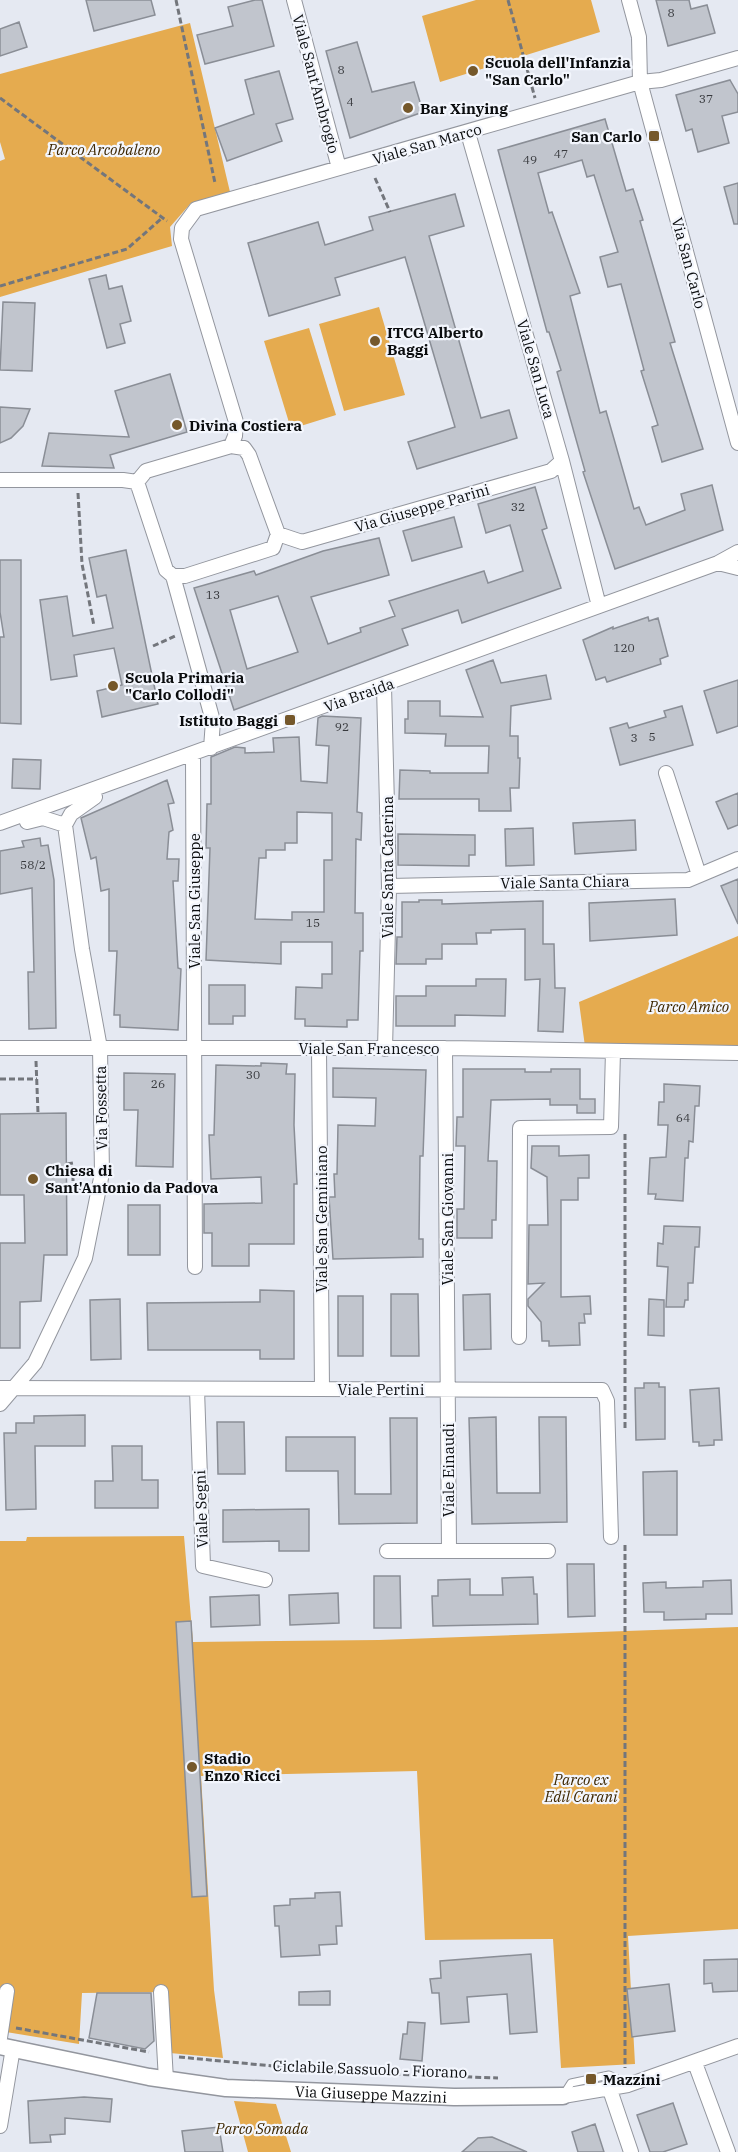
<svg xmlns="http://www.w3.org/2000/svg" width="738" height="2152" viewBox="0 0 738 2152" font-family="'IBM Plex Serif',serif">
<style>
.green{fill:#e5ab4f}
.building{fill:#c1c5cd;stroke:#8a8e96;stroke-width:1.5;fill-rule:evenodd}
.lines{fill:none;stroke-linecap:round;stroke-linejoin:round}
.service-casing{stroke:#93969e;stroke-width:9}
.minor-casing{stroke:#93969e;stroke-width:16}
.tertiary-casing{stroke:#93969e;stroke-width:19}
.path{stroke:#73767c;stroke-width:3;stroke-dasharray:6 3;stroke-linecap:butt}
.service{stroke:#fff;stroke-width:7}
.minor{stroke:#fff;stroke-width:14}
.tertiary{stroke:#fff;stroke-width:16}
.poi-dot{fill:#75582b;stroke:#f3f6fd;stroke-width:2}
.labels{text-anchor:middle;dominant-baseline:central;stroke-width:4.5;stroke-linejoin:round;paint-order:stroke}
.number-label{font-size:12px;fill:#383a3e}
.poi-label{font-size:15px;font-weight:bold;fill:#0a0c0e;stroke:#f3f6fd;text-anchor:start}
.street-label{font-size:15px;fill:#0a0c0e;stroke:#f3f6fd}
.park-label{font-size:15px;font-style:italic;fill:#3e2700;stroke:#f3f6fd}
</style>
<rect width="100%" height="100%" fill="#e5e9f2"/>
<!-- green -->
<path class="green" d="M476,0H591L600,32L440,82L422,16Z
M190,23L230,192L191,203L170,227L172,246L0,297V161L5,159L0,142V74Z
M379,307L405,395L344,411L319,324Z
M309,328L336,415L291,429L264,341Z
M738,936V1052L586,1054L579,1002Z
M184,1536L193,1642L379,1640L738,1627V1929L628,1936L635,2064L561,2068L553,1939L425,1940L417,1771L201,1776L214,1990L223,2058L170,2053L166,1992L82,1993L79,2044L0,2031V1541H26L27,1537Z
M234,2101L276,2104L291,2152H248Z"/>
<!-- building -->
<path class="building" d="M86,0H151L155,15L94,31Z
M255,0H262L274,46L205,64L197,35L233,26L228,7Z
M656,0H689L691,9L707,5L715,33L668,46Z
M19,22L27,47L0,56V29Z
M357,42L372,92L414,82L423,112L350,138L326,51Z
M279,71L293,119L276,124L282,141L227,161L215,128L254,114L245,80Z
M730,80L738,94V112L722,116L729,143L698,152L692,129L686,131L676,95Z
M605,119L626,191L633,189L643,220L640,221L675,342L670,343L703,449L662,462L652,427L658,425L641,371L644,370L621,284L608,287L600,257L618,252L594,175L587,177L582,160L538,173L549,213L552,212L580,293L570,296L600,413L606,411L634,509L639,507L646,525L685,510L681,494L712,485L723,530L615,569L583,472L585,471L557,372L561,370L549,332H547L498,150Z
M738,183V224H734L724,187Z
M455,194L464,226L429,236L481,418L509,410L517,438L417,469L408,442L455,427L405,257L335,278L340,295L269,316L248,243L318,222L325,245L373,230L369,217Z
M106,275L109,289L122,286L131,321L120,324L125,343L107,348L89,279Z
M3,302L35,303L32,371L0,370Z
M170,374L187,432L110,455L114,468L42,466L49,433L129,437L115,391Z
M0,407L30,409L23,426L11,438L0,443Z
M535,487L547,528L542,530L561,588L462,623L458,610L402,629L408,645L234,710L194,588L254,571L256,575L323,551L379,538L389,575L311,597L328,644L361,632L360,628L395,616L389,601L484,571L488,583L523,571L510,525L486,533L478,504ZM278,596L298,652L247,669L230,610Z
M454,517L462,547L412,561L403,531Z
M126,550L158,704L102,717L97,691L122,685L114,648L74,655L77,676L51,680L40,600L67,596L73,636L113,628L106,595L97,597L89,558Z
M0,560H21V724L0,723V637H4L0,612Z
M648,617L649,621L658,618L668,656L660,659L661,664L607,682L605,677L596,680L583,640L613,627V629Z
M493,660L501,683L546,675L551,699L511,706L510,736H518V758H520L519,788H510L511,811H479V799H399L400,770L430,771V773H488L489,746H445L446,734L405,733V719H408V701H440V716L483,717L466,670Z
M738,680V726L717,733L704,691Z
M682,706L693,745L620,765L610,728L627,723L629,728L666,717L664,711Z
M322,716L361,718L357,812L362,813L361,840L356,839L355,913H363V951H360L358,1020H347V1027L305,1026V1019H295L296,987L322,988V974H332V942H281V964L206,960L210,848H206L207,804H211V757L235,747L245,748V753L274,752L273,738L299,737L301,781L327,783L329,746L316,745L318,718ZM297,812L332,813V860H324V912H292V920L255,919L259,858H266V850H285V843H297Z
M13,759L41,760L40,789L12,788Z
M167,780L174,803L168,804L173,830L169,832L167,859H179L178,881H173L178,968L181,969L178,1030L120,1027V1015H114L117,951H109V889L101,891L96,857L91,859L81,818Z
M738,793V825L728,829L716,802Z
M635,820L636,850L575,854L573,823Z
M533,828L534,865L506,866L505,829Z
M398,834L475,835V855H469V866L398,865Z
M40,838L41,846L48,845L54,880L56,1028L29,1029L28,972H34L32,888L0,894V851L24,847L22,841Z
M738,879V924L721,886Z
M675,899L677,935L590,941L589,903Z
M419,900H442V904L543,901V944H554L555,988H565L563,1032L538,1031L540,979L525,980V929L491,930V933H476L477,944H442V959H426V964H396L397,937H402V902H419Z
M476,979H506L505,1016L455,1015V1026H396V996H426V986H476Z
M209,985H245V1016H233V1024H209Z
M261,1063L287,1064L286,1074H295L294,1125L297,1184H294V1244H249V1266H212V1233H204V1204L262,1203L261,1177L211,1179L209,1135H214L216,1065L261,1066Z
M333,1068L426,1070L423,1156H420L419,1239H423V1257L333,1259L329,1197H335L334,1174H337L338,1125L375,1126L376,1098L333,1097Z
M463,1069H525V1072H551V1069H580V1099H595V1113H577V1105H550V1099L491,1100L488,1161H497L496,1220H492V1238H457V1209H464L465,1146H456L457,1117H463Z
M124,1073L175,1074L173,1167L136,1166L138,1110H124Z
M664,1084L700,1086L699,1106H695L693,1142L689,1141L688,1158H685L683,1201L655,1199L656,1194H648L650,1158L666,1157L668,1125H658L659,1102H664Z
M66,1113L67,1255H44L41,1301L20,1302V1348H0V1243H25L24,1195H0V1114Z
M532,1146H559V1156L589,1155V1178H578V1200H561V1297L590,1296L591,1314H584L585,1323H579L580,1345L549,1346V1341H542L541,1322L528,1306V1299L544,1283L528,1284L529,1225H548L547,1177L531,1168Z
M128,1205H160V1255H128Z
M664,1226L700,1227L699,1247H695L693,1283H688V1300H685L684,1307H666L668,1267L657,1266L658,1243L663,1244Z
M260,1290L294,1291V1359H260V1350H148L147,1303L260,1302Z
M391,1294H418L419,1356H391Z
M490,1294L491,1349L464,1350L463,1295Z
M338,1296H363V1356H338Z
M120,1299L121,1359L91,1360L90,1300Z
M649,1299L664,1300V1336L648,1335Z
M644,1383H659V1387H665V1439L636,1440L635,1388H644Z
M719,1388L722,1440H714V1445L699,1446V1442H693L690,1390Z
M85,1415V1446H35L36,1509L6,1510L4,1433H16V1423H34V1416Z
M496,1417L497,1493H540L539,1417H566L567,1522L472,1524L469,1418Z
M390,1418H417V1523L339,1524L338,1471H286V1437H355V1494H391Z
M217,1422H244L245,1474H218Z
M112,1446H142V1480H158V1508H95V1481H113Z
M677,1471V1535H644L643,1472Z
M309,1509V1551H279V1541L223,1542V1510Z
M567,1564H594L595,1616L568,1617Z
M374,1576H400L401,1628H374Z
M533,1577L534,1594H537L538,1624L433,1626L432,1596H438V1580L470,1579V1595H503L502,1578Z
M731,1580L732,1614H706V1619L664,1620V1612H644L643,1583L666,1582V1588L703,1587V1581Z
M338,1593L339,1623L290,1625L289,1595Z
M259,1595L260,1625L211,1627L210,1597Z
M191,1621L207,1896L192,1897L176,1622Z
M340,1892L342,1926H336L337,1944L319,1945L320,1955L281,1957L279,1926H275L274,1906L290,1905V1899L315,1898V1893Z
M531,1954L537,2032L510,2034L507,1994L467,1997L469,2022L441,2024L439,1993H432L430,1979L441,1978L440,1961Z
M738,1959V1991L713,1992L712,1983L704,1984V1960Z
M669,1984L675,2031L632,2037L627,1989Z
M330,1991V2005H299V1992Z
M97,1993H151L154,2041L145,2049L89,2038Z
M408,2022L425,2023L422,2061L400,2059L403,2034H407Z
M84,2097L112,2099L110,2122L65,2118V2134L50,2135L51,2142L30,2143L28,2101Z
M673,2103L687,2144L663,2152H650L637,2115Z
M595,2124L604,2152H578L572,2132Z
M219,2127L223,2152H185L182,2131Z
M492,2137L527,2152H462L478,2138Z"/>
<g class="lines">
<defs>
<path id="service" d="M564,2094L571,2083L609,2075L625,2083"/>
<path id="minor" d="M294,0L339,168
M629,0L639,37L640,82L738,443
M468,133L562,461L599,606
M231,446L235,436L236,422L181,239L182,228L196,209L640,82L661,80L738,58
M231,446L244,448L249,455L278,534L273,548L185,576H173L166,570L137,482L146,471Z
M0,480H123L137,482
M278,534L302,542L551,471L562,461
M718,563L738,568
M173,576L213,721L211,748
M384,686L389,886L385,1049
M193,755L195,1267
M666,773L699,875
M27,822L43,818L65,825
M0,823L718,563L738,552
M389,886L688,880L738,859
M0,1048H445L738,1053
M445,1048L449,1550
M319,1049L322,1389
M519,1337L520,1128L611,1127L613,1051
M0,1388L602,1390L607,1401L611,1537
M197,1389L203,1566L265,1580
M0,1404L35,1363L85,1258L102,1173L100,1048L82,949L65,825L71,814L95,797
M387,1551H548
M161,1992L166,2080
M0,2038L7,1991
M695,2063L728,2152
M610,2090L631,2152
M563,2096L628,2085L738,2046
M0,2126L13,2048"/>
<g id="tertiary">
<path id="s1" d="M0,2046L149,2077L226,2088L454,2097L563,2096"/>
</g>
</defs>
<!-- service casing -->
<use href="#service" class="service-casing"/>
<!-- minor casing -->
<use href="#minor" class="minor-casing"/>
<!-- tertiary casing -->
<use href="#tertiary" class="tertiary-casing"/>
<!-- path -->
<path class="path" d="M176,0L215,183
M508,0L535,98
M0,98L167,221
M375,178L390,212
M0,286L127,249L162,218
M78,493L82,564L94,626
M153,646L175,636
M36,1061L38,1113
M0,1079H37
M625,1134V1430
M67,1164L73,1163V1190L83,1189
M625,1545V2068
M16,2028L149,2052
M179,2057L335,2072L498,2078"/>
<!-- service -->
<use href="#service" class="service"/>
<!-- minor -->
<use href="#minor" class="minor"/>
<!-- tertiary -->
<use href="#tertiary" class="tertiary"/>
</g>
<!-- markers -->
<g class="poi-dot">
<circle cx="473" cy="71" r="6"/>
<circle cx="408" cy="108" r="6"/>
<rect x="648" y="130" width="12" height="12" rx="3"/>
<circle cx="375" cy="341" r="6"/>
<circle cx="177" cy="425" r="6"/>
<circle cx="113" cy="686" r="6"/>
<rect x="284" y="714" width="12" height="12" rx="3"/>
<circle cx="33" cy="1179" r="6"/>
<circle cx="192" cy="1767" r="6"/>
<rect x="585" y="2073" width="12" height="12" rx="3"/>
</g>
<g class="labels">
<!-- number labels -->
<g class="number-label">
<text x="671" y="12">8</text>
<text x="341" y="69">8</text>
<text x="706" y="98">37</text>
<text x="350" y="101">4</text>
<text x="561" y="153">47</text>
<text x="530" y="159">49</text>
<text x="518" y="506">32</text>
<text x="213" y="594">13</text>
<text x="624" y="647">120</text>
<text x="342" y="726">92</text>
<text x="652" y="736">5</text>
<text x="634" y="737">3</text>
<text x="33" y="864">58/2</text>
<text x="313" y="922">15</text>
<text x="253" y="1074">30</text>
<text x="158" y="1083">26</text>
<text x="683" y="1117">64</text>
</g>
<!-- poi labels -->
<g class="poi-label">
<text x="485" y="62">Scuola dell'Infanzia<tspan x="485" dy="17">"San Carlo"</tspan></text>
<text x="420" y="108">Bar Xinying</text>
<text x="642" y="136" text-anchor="end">San Carlo</text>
<text x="387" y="332">ITCG Alberto<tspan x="387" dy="17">Baggi</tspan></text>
<text x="189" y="425">Divina Costiera</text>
<text x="125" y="677">Scuola Primaria<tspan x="125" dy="17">"Carlo Collodi"</tspan></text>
<text x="278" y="720" text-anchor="end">Istituto Baggi</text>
<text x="45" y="1170">Chiesa di<tspan x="45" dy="17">Sant'Antonio da Padova</tspan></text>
<text x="204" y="1758">Stadio<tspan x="204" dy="17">Enzo Ricci</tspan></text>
<text x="603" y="2079">Mazzini</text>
</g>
<!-- street labels -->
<g class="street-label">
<text transform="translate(316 84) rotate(75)">Viale Sant'Ambrogio</text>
<text transform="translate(427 144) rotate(-16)">Viale San Marco</text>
<text transform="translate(689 263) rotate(75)">Via San Carlo</text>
<text transform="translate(536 369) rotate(74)">Viale San Luca</text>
<text transform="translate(422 508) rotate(-16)">Via Giuseppe Parini</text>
<text transform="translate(359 695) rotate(-20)">Via Braida</text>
<text transform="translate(387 867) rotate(-90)">Viale Santa Caterina</text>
<text transform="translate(565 882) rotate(-1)">Viale Santa Chiara</text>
<text transform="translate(194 901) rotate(-90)">Viale San Giuseppe</text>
<text x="369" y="1048">Viale San Francesco</text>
<text transform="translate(101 1108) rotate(-91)">Via Fossetta</text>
<text transform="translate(321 1219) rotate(-90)">Viale San Geminiano</text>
<text transform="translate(447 1219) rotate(-90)">Viale San Giovanni</text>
<text x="381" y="1389">Viale Pertini</text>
<text transform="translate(448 1470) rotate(-90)">Viale Einaudi</text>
<text transform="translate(201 1509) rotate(-92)">Viale Segni</text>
<text transform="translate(370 2069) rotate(2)">Ciclabile Sassuolo - Fiorano</text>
<text stroke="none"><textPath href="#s1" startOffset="375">Via Giuseppe Mazzini</textPath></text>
</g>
<!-- park labels -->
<g class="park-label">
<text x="104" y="149">Parco Arcobaleno</text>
<text x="689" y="1006">Parco Amico</text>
<text x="581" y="1779">Parco ex<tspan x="581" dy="17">Edil Carani</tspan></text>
<text x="262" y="2128">Parco Somada</text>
</g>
</g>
</svg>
